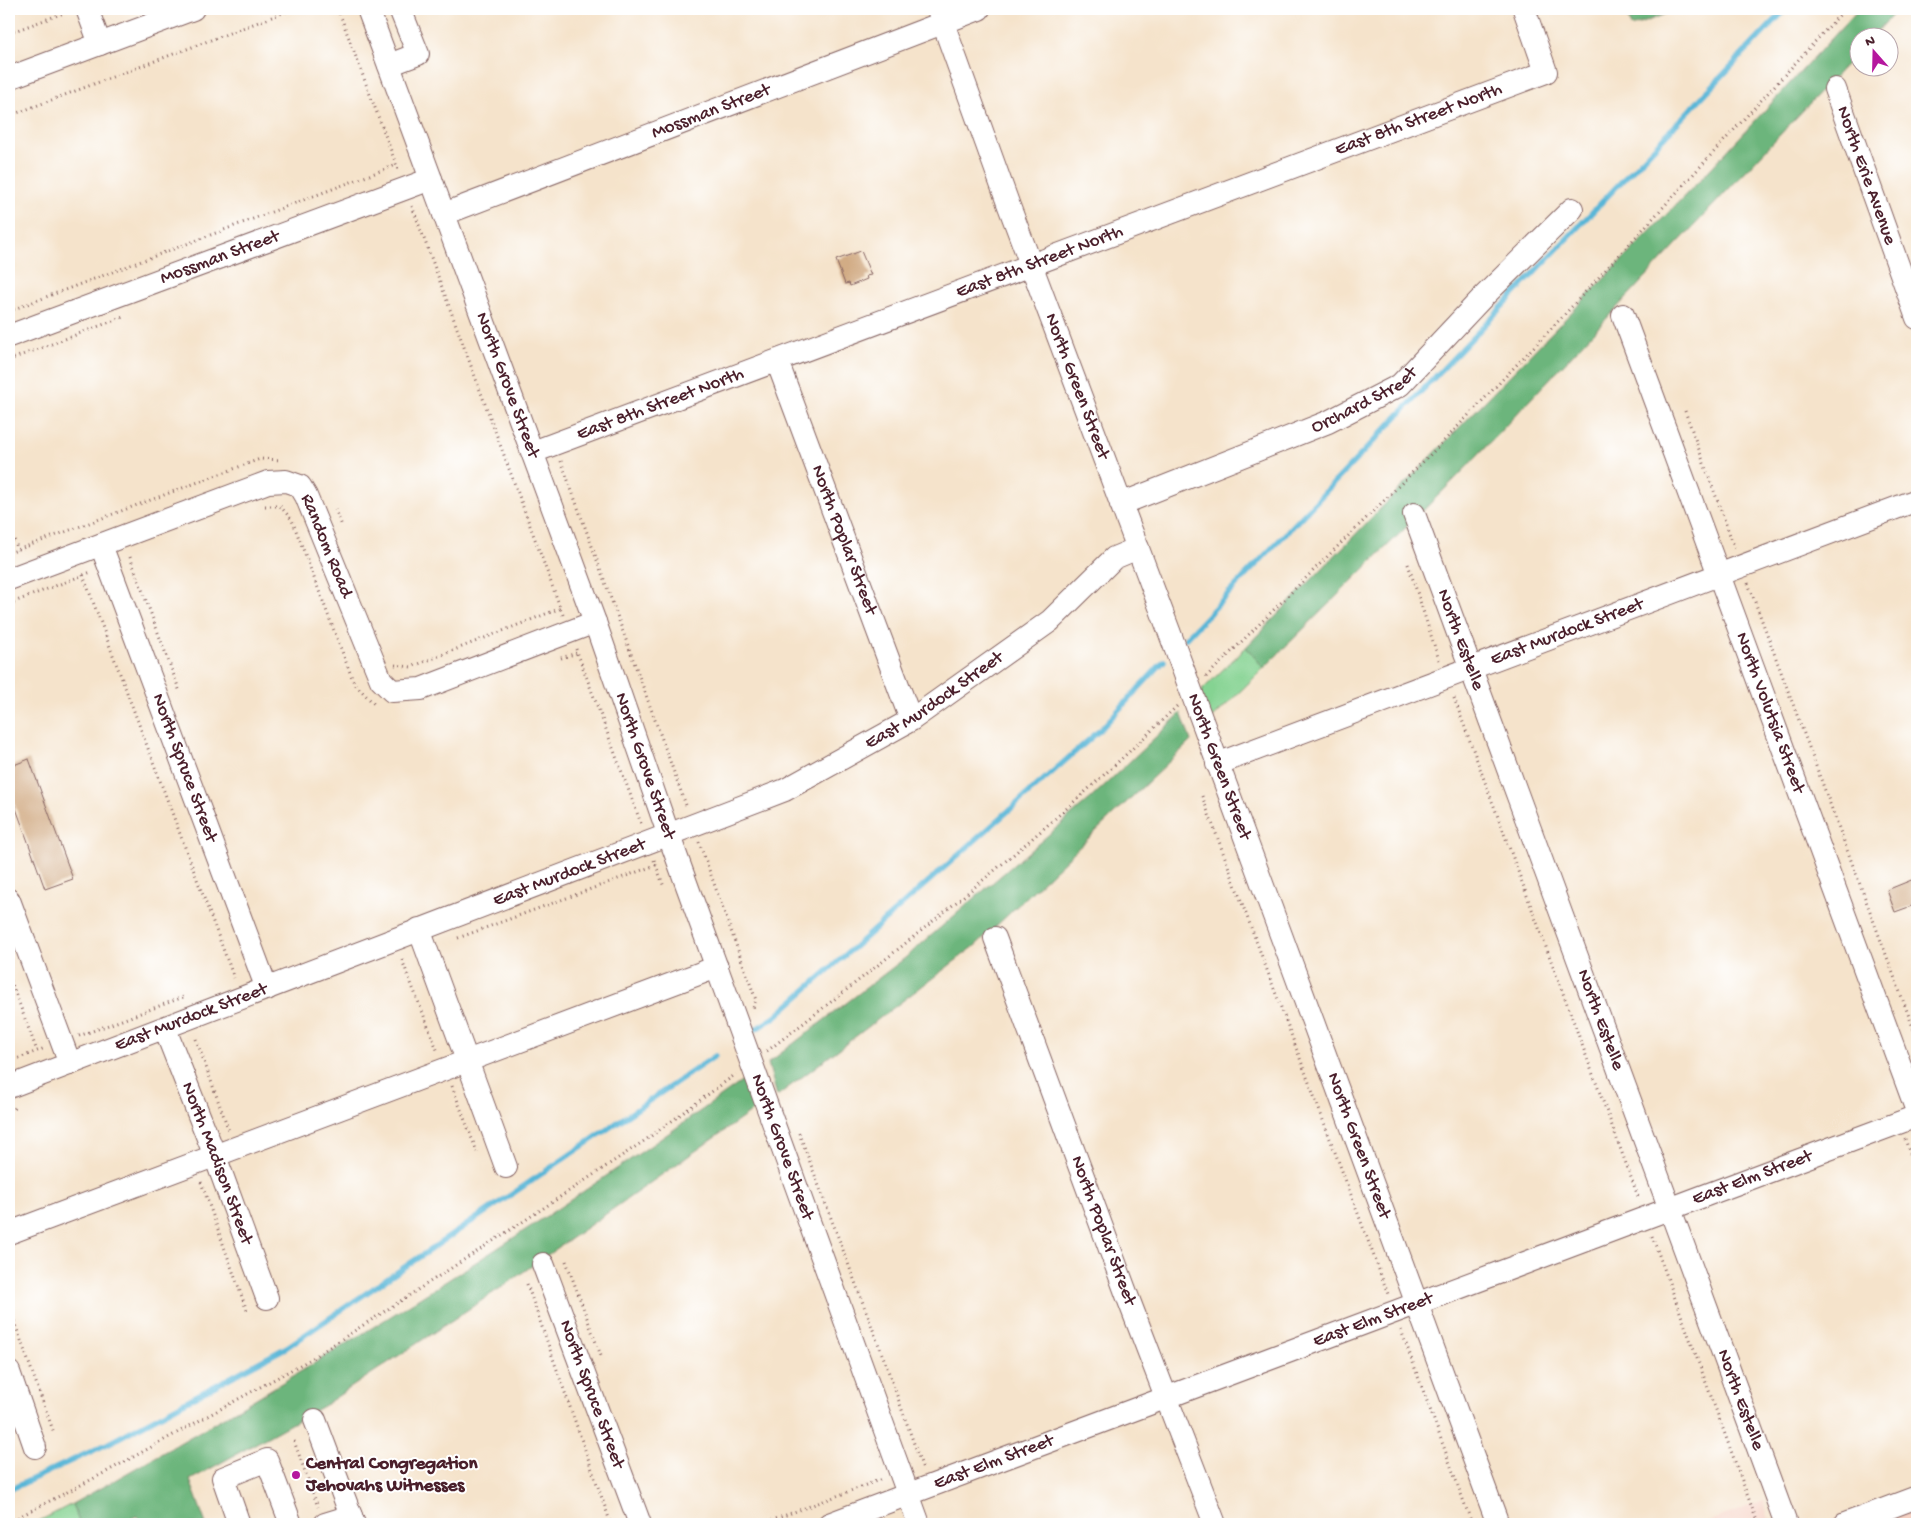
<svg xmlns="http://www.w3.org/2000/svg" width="1926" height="1533" viewBox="0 0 1926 1533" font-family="'Gochi Hand',sans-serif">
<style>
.built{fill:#f6d2c4}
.green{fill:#85d392;stroke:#68795e}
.forest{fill:#6cb57c;stroke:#5b6a54}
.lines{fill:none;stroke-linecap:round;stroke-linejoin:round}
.stream{stroke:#59b6d7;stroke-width:5.5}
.building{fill:#d2ac85}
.minor-casing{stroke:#866463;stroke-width:24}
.path{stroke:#866463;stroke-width:3;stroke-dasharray:1 4;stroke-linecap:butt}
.minor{stroke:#fff;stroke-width:22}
.poi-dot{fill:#b5179e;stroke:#fff;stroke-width:2}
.labels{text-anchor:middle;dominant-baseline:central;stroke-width:4;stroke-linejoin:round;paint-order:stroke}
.street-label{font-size:19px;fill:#4a1f2b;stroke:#fff}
.poi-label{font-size:19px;font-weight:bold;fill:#4a1f2b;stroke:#fff;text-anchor:start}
</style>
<rect width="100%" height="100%" fill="#fff"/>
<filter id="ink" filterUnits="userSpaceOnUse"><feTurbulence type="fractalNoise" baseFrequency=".02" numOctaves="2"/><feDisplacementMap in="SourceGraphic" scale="10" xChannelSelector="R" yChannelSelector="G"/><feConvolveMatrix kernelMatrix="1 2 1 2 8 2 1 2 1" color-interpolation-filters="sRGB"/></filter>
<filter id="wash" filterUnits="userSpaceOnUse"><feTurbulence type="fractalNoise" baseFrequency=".0096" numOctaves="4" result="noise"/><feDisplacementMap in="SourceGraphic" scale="20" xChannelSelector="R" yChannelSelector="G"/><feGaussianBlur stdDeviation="1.12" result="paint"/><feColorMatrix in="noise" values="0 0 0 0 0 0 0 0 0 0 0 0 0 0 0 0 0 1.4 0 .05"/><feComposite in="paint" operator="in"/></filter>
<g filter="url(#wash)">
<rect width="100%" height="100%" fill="#f5e3cb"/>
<!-- built -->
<path class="built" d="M1917,1489V1524H1823Z
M1764,1501L1772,1524H1701Z"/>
<!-- green -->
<path class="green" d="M1246,647L1264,668L1210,721L1200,692Z
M72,1504L80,1524H33Z"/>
<!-- forest -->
<path class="forest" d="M1624,9H1679L1631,27Z
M1859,9H1898L1872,37L1858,38V52L1459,475L1264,668L1246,647L1700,180Z
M1181,713L1191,741L975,946L777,1096L768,1063L905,958L1090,799Z
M744,1080L754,1110L499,1289L323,1406L190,1480L206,1524H142L137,1516L117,1524H80L72,1504C304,1375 529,1234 744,1080Z"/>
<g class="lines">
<!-- stream -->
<path class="stream" d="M1186,638L1786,9
M756,1029L775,1017L1100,730L1164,661
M9,1490L107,1444L287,1347L715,1056"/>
</g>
<g id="blocks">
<!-- building -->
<path class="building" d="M861,251L871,275L866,276L867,279L850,286L849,283L845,284L836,260Z
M29,759L73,879L45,889L9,789V767Z
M1914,879L1917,887V904L1895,912L1887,890Z"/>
</g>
</g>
<g filter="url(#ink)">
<use href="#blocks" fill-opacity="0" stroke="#866463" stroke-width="1"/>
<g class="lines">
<defs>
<g id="minor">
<path d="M87,9L100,44"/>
<path id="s1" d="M368,9L595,622L669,836L919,1524"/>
<path id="s2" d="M938,9L1009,206L1169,631L1498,1524"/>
<path d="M389,65L418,54L400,9"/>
<path d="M9,78L193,9"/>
<path id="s3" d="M1835,89L1917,318"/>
<path id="s4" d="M444,214L979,9"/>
<path id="s5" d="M1623,315L1917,1111"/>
<path id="s6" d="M9,336L431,179"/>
<path id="s7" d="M777,361L911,720"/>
<path id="s8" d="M533,452L1546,72L1524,9"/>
<path id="s9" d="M1121,504L1328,422L1400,385L1482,298L1572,209"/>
<path id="s10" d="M1414,514L1786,1524"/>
<path id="s11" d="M101,545L267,989"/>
<path id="s12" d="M9,579L268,482L286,481L300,486L306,496L381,680L392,691L421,689L595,622"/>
<path id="s13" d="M1217,764L1917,500"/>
<path d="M9,900L70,1064"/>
<path d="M419,929L506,1167"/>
<path id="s14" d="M995,938L1128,1298L1215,1524"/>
<path id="s15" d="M165,1029L215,1156L267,1298"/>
<path id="s16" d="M9,1087L785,790L911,720L1050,621L1114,558L1138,548"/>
<path d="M9,1233L717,967"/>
<path id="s17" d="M543,1264L640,1524"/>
<path d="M9,1372L35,1447"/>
<path d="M315,1420L354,1524"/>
<path d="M239,1524L223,1478L267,1460L291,1524"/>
<path d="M325,1524L351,1516"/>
<path id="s18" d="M829,1524L1917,1116"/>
<path d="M1845,1524L1917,1497"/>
</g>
</defs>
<!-- minor casing -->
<use href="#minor" class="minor-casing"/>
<!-- path -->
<path class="path" d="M338,9L399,172
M9,33L69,11
M9,116L293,9
M412,206L563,615
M9,311L396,165
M9,360L126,316
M1685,411L1735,549
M561,461L687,808
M265,506H280L292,520L354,683L375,705
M335,509L342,526
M9,526L18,550
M9,553L260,459L281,460
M130,557L180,692
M1408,564L1439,660
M83,575L234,978
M1748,583L1917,1038
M9,604L91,572
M576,649L642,826
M561,658L577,653
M395,665L411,667L561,608
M1206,677L1442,443L1566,313L1845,9
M1454,698L1639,1199
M1202,796L1388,1294
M699,842L756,1000L753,1008
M654,860L664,887
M458,938L656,865
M402,960L438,1052
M9,976L37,1051
M79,1036L186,996
M196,1039L229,1131
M767,1051C909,943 1049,831 1177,706
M9,1062L45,1048
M452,1086L477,1152
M9,1110L18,1107
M799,1133L884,1359L923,1469
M1905,1139L1917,1174
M201,1182L247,1311
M1652,1236L1758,1524
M566,1261L601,1356
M527,1284L611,1524
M9,1307L54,1433
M1401,1330L1472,1524
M294,1441L318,1507
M9,1449L11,1455
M9,1522L106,1472L311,1359L530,1217L647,1139L736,1074
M762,1524L882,1479"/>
<!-- minor -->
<use href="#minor" class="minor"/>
</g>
</g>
<!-- markers -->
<circle class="poi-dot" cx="296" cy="1475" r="5"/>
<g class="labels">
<!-- street labels -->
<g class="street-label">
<text stroke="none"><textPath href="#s4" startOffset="286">Mossman Street</textPath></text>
<text stroke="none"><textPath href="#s8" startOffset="946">East 8th Street North</textPath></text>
<text stroke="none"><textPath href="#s3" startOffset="92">North Erie Avenue</textPath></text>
<text stroke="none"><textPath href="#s6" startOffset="225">Mossman Street</textPath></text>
<text stroke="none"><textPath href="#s8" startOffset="541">East 8th Street North</textPath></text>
<text stroke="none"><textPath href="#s1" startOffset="401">North Grove Street</textPath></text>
<text stroke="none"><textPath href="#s2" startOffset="402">North Green Street</textPath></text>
<text stroke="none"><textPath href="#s9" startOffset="265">Orchard Street</textPath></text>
<text stroke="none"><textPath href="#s8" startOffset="136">East 8th Street North</textPath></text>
<text stroke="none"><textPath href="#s7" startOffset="191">North Poplar Street</textPath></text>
<text stroke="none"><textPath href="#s12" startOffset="375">Random Road</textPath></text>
<text stroke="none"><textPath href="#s13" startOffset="374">East Murdock Street</textPath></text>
<text stroke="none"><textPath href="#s10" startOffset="134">North Estelle</textPath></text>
<text stroke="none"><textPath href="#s16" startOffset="1005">East Murdock Street</textPath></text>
<text stroke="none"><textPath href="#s5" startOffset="424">North Volutsia Street</textPath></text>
<text stroke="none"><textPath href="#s1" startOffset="806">North Grove Street</textPath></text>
<text stroke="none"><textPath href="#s11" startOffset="238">North Spruce Street</textPath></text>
<text stroke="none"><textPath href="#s2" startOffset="808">North Green Street</textPath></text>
<text stroke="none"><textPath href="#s16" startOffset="600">East Murdock Street</textPath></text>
<text stroke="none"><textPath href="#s16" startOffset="195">East Murdock Street</textPath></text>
<text stroke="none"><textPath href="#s10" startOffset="539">North Estelle</textPath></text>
<text stroke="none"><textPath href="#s2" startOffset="1212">North Green Street</textPath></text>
<text stroke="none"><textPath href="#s1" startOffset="1211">North Grove Street</textPath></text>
<text stroke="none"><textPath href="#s15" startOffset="144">North Madison Street</textPath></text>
<text stroke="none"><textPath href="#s18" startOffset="986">East Elm Street</textPath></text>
<text stroke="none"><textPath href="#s14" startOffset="312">North Poplar Street</textPath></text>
<text stroke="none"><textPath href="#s18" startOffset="581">East Elm Street</textPath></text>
<text stroke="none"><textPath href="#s17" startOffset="139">North Spruce Street</textPath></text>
<text stroke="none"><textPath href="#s10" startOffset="944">North Estelle</textPath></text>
<text stroke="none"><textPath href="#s18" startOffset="176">East Elm Street</textPath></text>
</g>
<!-- poi labels -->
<g class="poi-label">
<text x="306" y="1464">Central Congregation<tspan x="306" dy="22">Jehovahs Witnesses</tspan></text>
</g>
</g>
<!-- margin -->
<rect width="1926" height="1533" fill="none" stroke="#fff" stroke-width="30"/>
<!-- north arrow -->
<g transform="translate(1874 52) rotate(340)"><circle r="24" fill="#ffffff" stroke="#b7a5aa"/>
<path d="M0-4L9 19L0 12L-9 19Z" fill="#b5179e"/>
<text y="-8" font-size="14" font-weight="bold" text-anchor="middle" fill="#4a1f2b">N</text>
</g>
</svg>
